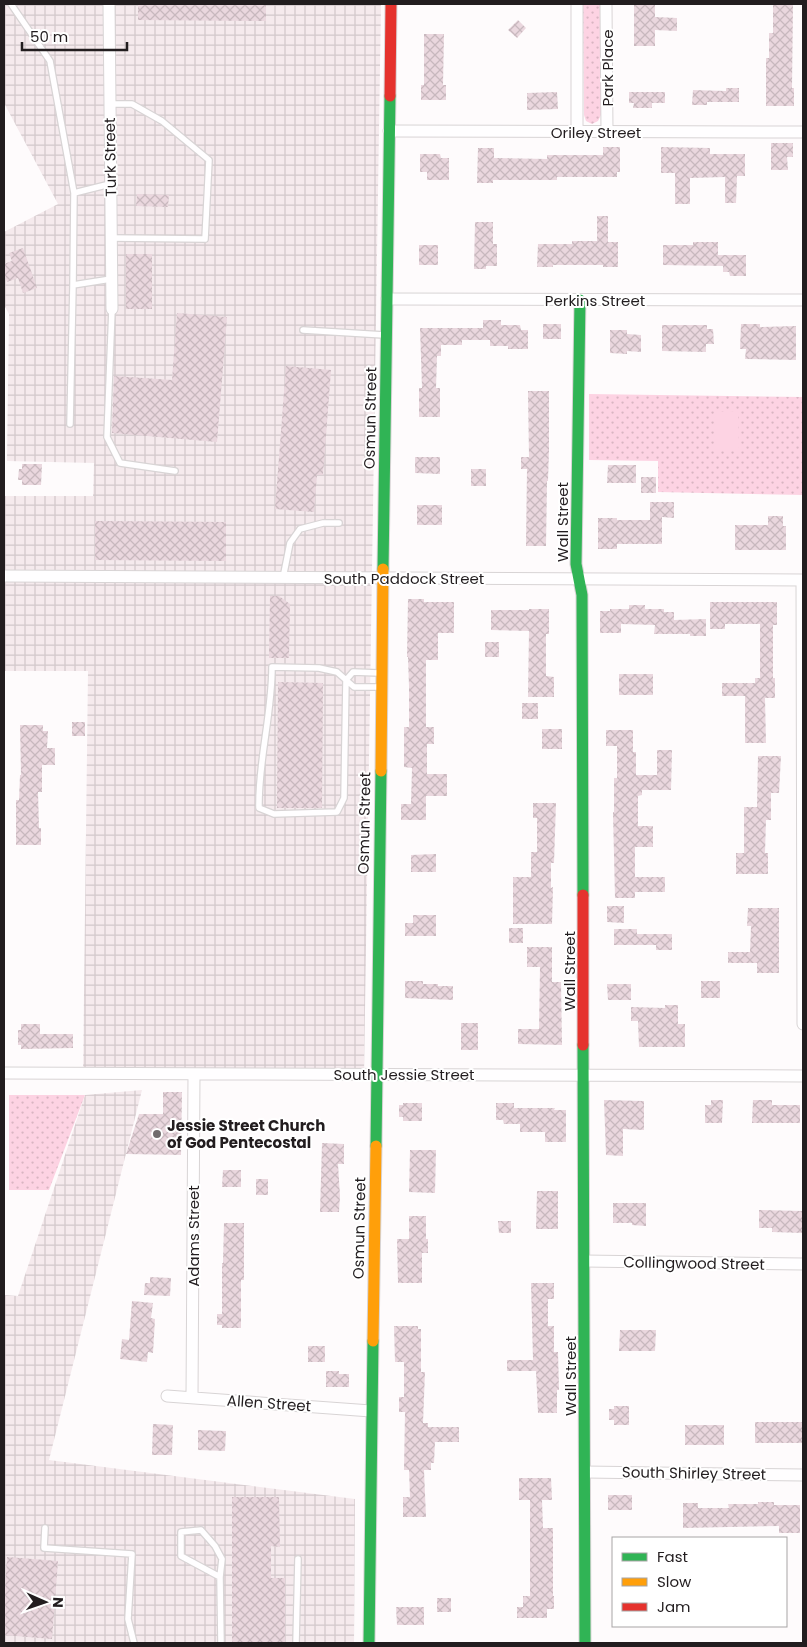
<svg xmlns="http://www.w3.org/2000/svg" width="807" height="1647" viewBox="0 0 807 1647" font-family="Poppins,sans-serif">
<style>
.industrial{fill:url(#industrial-grid)}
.green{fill:url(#green-dots)}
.pitch{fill:#fdd3e3}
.building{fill:url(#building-cross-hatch)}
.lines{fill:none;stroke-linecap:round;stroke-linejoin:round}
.lane-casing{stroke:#d8d4d5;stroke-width:8}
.street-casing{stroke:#d8d4d5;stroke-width:13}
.fast-casing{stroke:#d8d4d5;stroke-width:13}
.slow-casing{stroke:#d8d4d5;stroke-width:13}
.jam-casing{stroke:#d8d4d5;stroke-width:13}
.lane{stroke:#fffeff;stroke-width:5.5}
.street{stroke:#fffeff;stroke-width:11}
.fast{stroke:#30b455;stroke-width:11}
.slow{stroke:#ff9f0a;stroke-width:11}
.jam{stroke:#e5322d;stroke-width:11}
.poi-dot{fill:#6f6b6c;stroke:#fff;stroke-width:2}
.labels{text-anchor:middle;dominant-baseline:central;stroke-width:4;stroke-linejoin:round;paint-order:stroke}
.street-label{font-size:15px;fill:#221d1f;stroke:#fff}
.poi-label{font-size:15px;font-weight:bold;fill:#221d1f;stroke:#fff;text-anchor:start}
</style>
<defs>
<pattern id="industrial-grid" width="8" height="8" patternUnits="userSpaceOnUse" patternTransform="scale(1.25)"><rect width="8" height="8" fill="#f5eaed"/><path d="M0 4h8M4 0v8" fill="none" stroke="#d2c8cb"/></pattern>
<pattern id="green-dots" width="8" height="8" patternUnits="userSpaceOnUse" patternTransform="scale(1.25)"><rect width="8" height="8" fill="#fdd3e3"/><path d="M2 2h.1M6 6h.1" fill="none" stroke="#d9b5c2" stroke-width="1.8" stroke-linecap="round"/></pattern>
<pattern id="building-cross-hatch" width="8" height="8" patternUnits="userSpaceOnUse" patternTransform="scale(1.25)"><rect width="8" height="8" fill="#ead7de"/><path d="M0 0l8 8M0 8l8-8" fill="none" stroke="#c8b8be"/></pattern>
</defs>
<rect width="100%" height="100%" fill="#fefbfc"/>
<!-- industrial -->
<path class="industrial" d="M4,4H381L364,1074H83L88,671H4V496H93L94,463L7,461L9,314L4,305V232L58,204L4,103Z
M142,1090L49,1460L355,1499L354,1643H4V1295L18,1296L85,1095Z"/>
<!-- green -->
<path class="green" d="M583,4H601V115L598,121L592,124L586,121L584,115Z
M589,394L803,397V495L658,492V461L589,460Z
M9,1095H85L49,1190H9Z"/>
<!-- pitch -->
<path class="pitch" d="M738,411L739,450H715L714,412Z"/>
<!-- building -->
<path class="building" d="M138,4H266V21L138,20Z
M634,4H655V17L677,18V31L655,30V46H634Z
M773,4H793L792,88H794V106H766V58H769V33H773Z
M518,20L526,28L517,38L508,30Z
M424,34H444L443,85H446V100H421V85H424Z
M726,88H739V102H707V105H692L693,90L726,91Z
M557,92L558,109L527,110V93Z
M629,92H665V103H652V108H633L634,103H629Z
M771,143H793V157H787L788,170H771Z
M603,147H620V172H617V177H557V180H493V183H477L478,148H494V158L547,159V155H603Z
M661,147L710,148V154H745V176H737L736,203H725V177L690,178V204H675V173H661Z
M420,154H440L441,158H449V180H427V172H420Z
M137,194L169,195L168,207L136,206Z
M597,216H608V242H618V267H603V265H553V267H537L538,244H572V241H597Z
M475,222H493V244H497V266H486V269H474Z
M693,242H718V255H746V276H730L729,272H723V266L663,265V245H693Z
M419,245H438V265H419Z
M23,248L37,288L23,293L18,278L7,282L4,273V264L12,261L9,253Z
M126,254H152V309H126Z
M177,313L227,317L217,442L112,433L114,376L172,380Z
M483,320H501V325H520L521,330H528V349H508V346H490V340H462V345H441V356H437L436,388H440V417H419V388H422L420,328H483Z
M543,324H561V339H543Z
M741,324H760V327L796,326V360L745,359L746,349H740Z
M662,325H707V329H713L714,344H706V352L662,351Z
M610,330H627V334L641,335V352L627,351V354L610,353Z
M286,366L331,370L323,475H317L314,512L275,509Z
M528,391H549V450L548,481H547L546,546H526L527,469H521V457H529Z
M415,457H440V474L415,473Z
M22,464H42L41,485H22V480H18L19,469H22Z
M608,465H636V483H607Z
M471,469H486V486H471Z
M641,477H656V493H641Z
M650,502H674V518L662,517V544H617V549H598V518H617V520H650Z
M417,505H442V525H417Z
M768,516H783V526H786V550H735V525H768Z
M95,521L226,522V561L95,560Z
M270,596H279L290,604L289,658H269Z
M408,599H424V602H454V633H438V660H426V727H434V744H427V774H447V796H426V820H401V804H411L412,768L404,767V727H409V686L408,657H407Z
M710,602H777V625H773V678H775V698H765L766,743H745V696H722V683H755V678H760V624H725V629H710Z
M629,605H645V609H664V612H674V620L706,619V636H690V634H654L655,625L621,624V633H600V611H610V609H629Z
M529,609H549V634H546V676L554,677V697H528L529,631L491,630V610H529Z
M485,642H499V657H485Z
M619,674H653V695H619Z
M278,682L323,683L322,808H277Z
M522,703H538V719H522Z
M72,722H85V736H72Z
M20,725H43V731H48L47,748H55V765H42V792H38L39,828H41V845H16V800H19L20,775H21Z
M542,729H562V749H542Z
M606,730H633V752H636V775H657V750H672L671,790H642V795L638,796V826H653V847H635V877H665V892H635V898H615L613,812H614V778H617V746H606Z
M758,756H781L779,793H771V820H766L765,853H768V874H736V853H744V807H757Z
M533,803H556L554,863H551V888L553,887L552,924H513V877H531V852H537V818H533Z
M436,854V872H411V855Z
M607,906H624V923L607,922Z
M748,908H779V973H757V963H728V952H750L751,926H747Z
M413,915H436V936H405V923H413Z
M509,928H523V943H509Z
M614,929H637V934H672V950H656V945H614Z
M527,947H552V982H561L562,1045L518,1044V1029H539L540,967H527Z
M405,981H423V984H438V986H453V1000L405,998Z
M701,981H720V998H701Z
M607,984H631V1000H608Z
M665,1005H678V1024H685V1047H639L638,1021H631V1007L665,1008Z
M461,1023H478V1050H461Z
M21,1024H40V1034H73V1048L21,1049V1045H18V1030H21Z
M163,1092H182L181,1155L126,1154L139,1114H163Z
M604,1100L644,1101V1130L623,1129V1156L606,1155Z
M711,1100H723L722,1123H705V1105H711Z
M753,1100H772V1105H800V1123H752Z
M403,1103H422V1121H403V1117H399V1105H403Z
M496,1103H514V1108H555L554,1110H566V1142H545V1132H520V1124H504L503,1120H496Z
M322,1143L344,1144V1164H338L340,1196L339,1212H320Z
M410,1150H436L435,1193L409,1192Z
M223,1170H241V1187H222Z
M256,1179H268V1195H256Z
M537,1191H558V1229H536Z
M613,1203H646V1226L632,1225V1223H613Z
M759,1210L803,1211V1233L772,1232V1228H759Z
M409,1216H426V1239H428V1253H422V1283H398L397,1239H409Z
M498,1221H511V1233H499Z
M224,1223H244V1280H241V1328H222V1325H217V1314H222V1263H223Z
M150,1277L171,1278L170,1296L144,1295L145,1283H150Z
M531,1283H554V1299H548V1326H554V1352H558L559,1390H557V1413H538L536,1371H507V1360H533Z
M132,1301L153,1303L151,1318L155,1319L153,1353L148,1352L147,1362L120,1359L122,1339L129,1340Z
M394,1326H418V1329H421V1372H425L423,1423H428V1427H459V1442H435L434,1463H431V1470H424L426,1517H403V1497H410L409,1470H404L405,1412H399V1397H404V1362H395Z
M620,1330H656L655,1351H619Z
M308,1346H325V1362H308Z
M326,1371H339V1374H349V1387H326Z
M614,1406H629V1425H614V1420H609V1409H614Z
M755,1422H802V1443H755Z
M153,1424L173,1425L172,1455H152Z
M685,1425H724V1445H685Z
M198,1430L226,1431L225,1451L198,1450Z
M519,1478H551L552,1500H542L543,1528H553V1596H554V1609H547V1618H517V1607H523V1596H530V1500H519Z
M608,1495H632V1510H608Z
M232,1497H279L280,1547L271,1546V1578H285V1643H232Z
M758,1502H774V1505H800V1533H779V1526L683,1528V1503H698V1508H729L728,1504H758Z
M7,1557L58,1561L52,1639L4,1635V1604Z
M437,1598H451V1612H437Z
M396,1607H424V1625H397Z"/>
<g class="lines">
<defs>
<path id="lane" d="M11,4L50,61L74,193L110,184
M110,104H132L162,121L209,160L205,239L111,238
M74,193L73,285L111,279
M112,309L107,437L120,463L175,471
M303,330L384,335
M70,424L73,285
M283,578L290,543L300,529L323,523H339
M272,667L319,668L337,672L346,680L344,798L337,812L274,814L259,808C258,761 272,715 272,667Z
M379,673L353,672L346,680L354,687H380
M45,1528L44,1548L132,1554L128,1619L134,1643
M220,1577L181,1556V1532L201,1530L215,1546L222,1559L220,1577L221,1643
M296,1643L298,1559"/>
<path id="street" d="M109,4L112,309
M577,4V131
M606,4L607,132
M389,131L803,132
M387,299L803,300
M4,576L803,580
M802,580L803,1024
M4,1073L803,1076
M584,1261L803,1264
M167,1396L371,1411
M192,1398L194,1074
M585,1472L803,1475"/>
<path id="fast" d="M580,300L576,564L582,595L583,895
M383,569L390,96
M583,1045L585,1643
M376,1146L381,771
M369,1643L373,1341"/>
<path id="slow" d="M381,771L383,569
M373,1341L376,1146"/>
<path id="jam" d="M390,96L391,4
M583,895V1045"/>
</defs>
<!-- lane casing -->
<use href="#lane" class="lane-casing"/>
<!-- street casing -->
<use href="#street" class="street-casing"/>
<!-- fast casing -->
<use href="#fast" class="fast-casing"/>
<!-- slow casing -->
<use href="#slow" class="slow-casing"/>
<!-- jam casing -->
<use href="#jam" class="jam-casing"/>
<!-- lane -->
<use href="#lane" class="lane"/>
<!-- street -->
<use href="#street" class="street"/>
<!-- fast -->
<use href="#fast" class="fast"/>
<!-- slow -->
<use href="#slow" class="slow"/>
<!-- jam -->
<use href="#jam" class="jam"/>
</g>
<!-- markers -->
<circle class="poi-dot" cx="157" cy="1134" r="5"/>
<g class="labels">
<!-- street labels -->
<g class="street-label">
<text transform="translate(607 68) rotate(-90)">Park Place</text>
<text x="596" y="132">Oriley Street</text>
<text transform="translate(110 157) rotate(-91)">Turk Street</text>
<text x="595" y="300">Perkins Street</text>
<text transform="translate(370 418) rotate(-89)">Osmun Street</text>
<text transform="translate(562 522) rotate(-90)">Wall Street</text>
<text x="404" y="578">South Paddock Street</text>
<text transform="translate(364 823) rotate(-89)">Osmun Street</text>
<text transform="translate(569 971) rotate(-90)">Wall Street</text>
<text x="404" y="1074">South Jessie Street</text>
<text transform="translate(359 1228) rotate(-89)">Osmun Street</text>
<text transform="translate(193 1236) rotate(-90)">Adams Street</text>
<text transform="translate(694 1263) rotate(1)">Collingwood Street</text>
<text transform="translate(570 1376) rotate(-90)">Wall Street</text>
<text transform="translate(269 1403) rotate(4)">Allen Street</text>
<text transform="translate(694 1473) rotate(1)">South Shirley Street</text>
</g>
<!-- poi labels -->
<g class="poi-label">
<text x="167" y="1125">Jessie Street Church<tspan x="167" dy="17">of God Pentecostal</tspan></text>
</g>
</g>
<!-- border -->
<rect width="807" height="1647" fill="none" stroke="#221d1f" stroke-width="10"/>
<!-- legend -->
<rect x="612" y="1537" width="175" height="90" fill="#ffffff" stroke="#a7a5a5"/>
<rect x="622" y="1553" width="25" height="8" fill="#30b455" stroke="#a7a5a5"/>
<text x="657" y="1562" font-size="15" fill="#221d1f">Fast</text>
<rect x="622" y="1578" width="25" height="8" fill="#ff9f0a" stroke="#a7a5a5"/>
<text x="657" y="1587" font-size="15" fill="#221d1f">Slow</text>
<rect x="622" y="1603" width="25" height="8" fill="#e5322d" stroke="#a7a5a5"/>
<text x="657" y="1612" font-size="15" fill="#221d1f">Jam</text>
<!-- north arrow -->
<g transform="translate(45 1602) rotate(92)" stroke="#ffffff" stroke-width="4" paint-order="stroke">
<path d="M0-4L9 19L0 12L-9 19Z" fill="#221d1f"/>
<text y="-8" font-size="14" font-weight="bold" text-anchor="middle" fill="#221d1f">N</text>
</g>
<!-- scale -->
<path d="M22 42v8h105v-8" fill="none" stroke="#221d1f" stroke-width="2.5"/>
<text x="30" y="42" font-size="15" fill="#221d1f" stroke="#ffffff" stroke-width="4" paint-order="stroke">50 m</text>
</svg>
